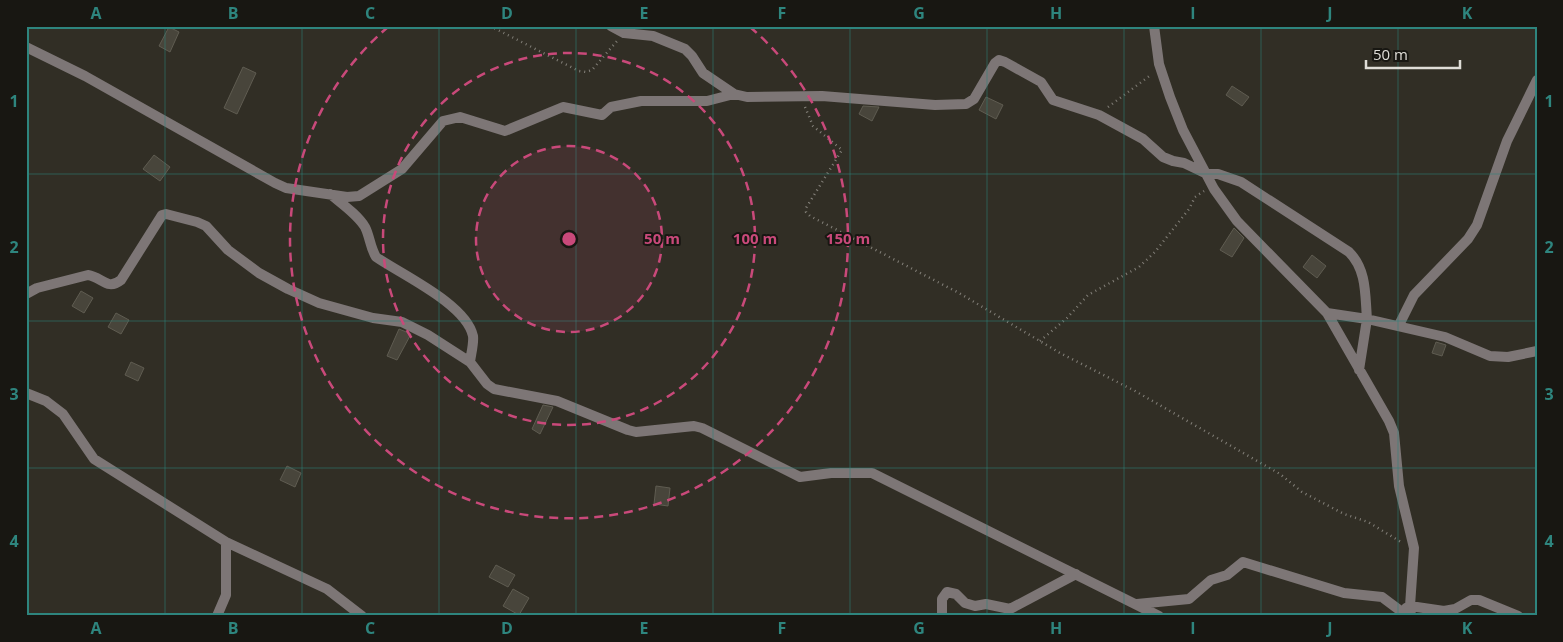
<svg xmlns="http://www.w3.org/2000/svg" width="1563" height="642" viewBox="0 0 1563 642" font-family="'Open Sans',sans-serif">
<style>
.building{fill:#48453b;stroke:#5f5c51}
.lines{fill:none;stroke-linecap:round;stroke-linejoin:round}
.path{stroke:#84817a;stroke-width:2.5;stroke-dasharray:1 4;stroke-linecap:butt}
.minor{stroke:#7d7676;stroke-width:10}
.grid{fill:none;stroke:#2e857e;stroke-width:1;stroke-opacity:0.55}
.ring{fill:none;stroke:#c9497a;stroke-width:2.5;stroke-dasharray:9 6}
.centre{fill:#c9497a;stroke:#181712;stroke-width:2.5}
.ring-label{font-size:15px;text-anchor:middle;font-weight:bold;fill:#c9497a;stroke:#181712;stroke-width:4;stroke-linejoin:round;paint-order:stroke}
.neatline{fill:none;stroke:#2e857e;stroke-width:2}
.grid-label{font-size:16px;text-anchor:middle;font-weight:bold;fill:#2e857e}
</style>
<rect width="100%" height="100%" fill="#312e25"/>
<!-- building -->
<path class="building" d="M169,27L179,32L170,52L159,46Z
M243,67L256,73L237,114L224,108Z
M1232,86L1249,97L1242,106L1226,95Z
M986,97L1003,105L996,119L979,110Z
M863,106L879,107L872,121L859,114Z
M154,155L170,167L160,181L143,169Z
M1234,228L1244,238L1232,257L1220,250Z
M1312,255L1326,266L1317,278L1303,267Z
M81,291L93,298L84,313L72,306Z
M116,313L129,320L121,334L108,327Z
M399,329L411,334L397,360L387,356Z
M1436,342L1446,345L1442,356L1432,353Z
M131,362L144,368L138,381L125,375Z
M543,405L553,407L540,434L532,429Z
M287,466L301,473L295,487L280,480Z
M656,486L670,488L668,506L654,504Z
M496,565L515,575L508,587L489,577Z
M513,589L529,598L519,615L503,606Z"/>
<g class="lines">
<!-- path -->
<path class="path" d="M490,26L579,71L586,72L592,70L617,41
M805,107L813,126L842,150L806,208V212L810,216L959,293L1060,353L1135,391L1280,474L1302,492L1344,514L1368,522L1401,542
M1108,107L1152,74
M1040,341L1067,318L1088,295L1139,267L1155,252L1189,209L1195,197L1204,191"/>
<!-- minor -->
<path class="minor" d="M611,26L624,33L653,36L685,49L692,56L703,73L734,94L747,97L822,96L935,105L966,104L974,99L995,63L999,60L1005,62L1041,82L1053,100L1099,115L1143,139L1163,157L1173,161L1184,163L1207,174H1218L1241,182L1349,252C1367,270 1365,295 1367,319L1327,313
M1154,26L1159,64L1170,97L1183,130L1214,189L1237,221L1327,313L1389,421L1394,433L1399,486L1414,548L1410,606L1411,616
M26,47L85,76L275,183L286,188L347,197L359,196L402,169L443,121L460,117L505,131L563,107L602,115L611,107L641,101H707L734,94
M330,194C342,204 357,214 365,227C370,237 370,247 376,257C402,275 466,304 473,336C474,343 471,354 470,362
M26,294L37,288L88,275C102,277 107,291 121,280L162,215L166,214L197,222L206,226L228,250L259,273L288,289L319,303L373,318L402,322L428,335L470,362L487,384L494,389L557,401L628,430L636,432L694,426L702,428L800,477L831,473H872L1159,616
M1399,325L1414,295L1468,239L1477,225L1507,141L1537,80
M1359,370L1367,319L1445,337L1490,356L1508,357L1537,351
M26,393L46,401L63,414L94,459L226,542L327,589L362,616
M1137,604L1189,599L1211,580L1227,575L1243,562L1344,593L1382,597L1402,612
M1406,608L1410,606L1444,611L1455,609L1471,600H1479L1518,616
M217,616L226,595V542
M942,616V599L947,592L956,594L965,603L975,606L986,604L1010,609L1076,574"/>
</g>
<!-- grid -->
<path class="grid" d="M165,26V616M302,26V616M439,26V616M576,26V616M713,26V616M850,26V616M987,26V616M1124,26V616M1261,26V616M1398,26V616M26,174H1537M26,321H1537M26,468H1537"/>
<!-- distance rings -->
<circle cx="569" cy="239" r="93" fill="#c9497a" fill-opacity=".12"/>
<g class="ring">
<circle cx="569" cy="239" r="93"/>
<circle cx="569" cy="239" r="186"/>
<path d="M750 27A279 279 0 1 1 388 27"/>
</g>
<circle cx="569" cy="239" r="8" class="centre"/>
<g class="ring-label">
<text x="662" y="244">50 m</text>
<text x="755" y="244">100 m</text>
<text x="848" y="244">150 m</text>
</g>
<!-- border -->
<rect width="1563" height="642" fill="none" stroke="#181712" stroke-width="55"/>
<!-- scale -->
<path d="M1366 60v8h94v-8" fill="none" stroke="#dfddd7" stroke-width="2.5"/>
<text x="1373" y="60" font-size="15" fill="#dfddd7" stroke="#181712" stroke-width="4" paint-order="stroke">50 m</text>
<rect x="28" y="28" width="1508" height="586" class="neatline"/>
<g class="grid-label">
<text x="96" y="19">A</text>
<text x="233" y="19">B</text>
<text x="370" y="19">C</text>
<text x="507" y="19">D</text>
<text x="644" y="19">E</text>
<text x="782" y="19">F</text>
<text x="919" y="19">G</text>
<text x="1056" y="19">H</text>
<text x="1193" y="19">I</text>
<text x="1330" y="19">J</text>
<text x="1467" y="19">K</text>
<text x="14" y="107">1</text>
<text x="1549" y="107">1</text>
<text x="14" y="253">2</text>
<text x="1549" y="253">2</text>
<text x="14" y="400">3</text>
<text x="1549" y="400">3</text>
<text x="14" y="547">4</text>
<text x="1549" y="547">4</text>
<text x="96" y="634">A</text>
<text x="233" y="634">B</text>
<text x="370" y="634">C</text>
<text x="507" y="634">D</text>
<text x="644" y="634">E</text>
<text x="782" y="634">F</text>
<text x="919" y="634">G</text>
<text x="1056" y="634">H</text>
<text x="1193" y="634">I</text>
<text x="1330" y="634">J</text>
<text x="1467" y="634">K</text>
</g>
</svg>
